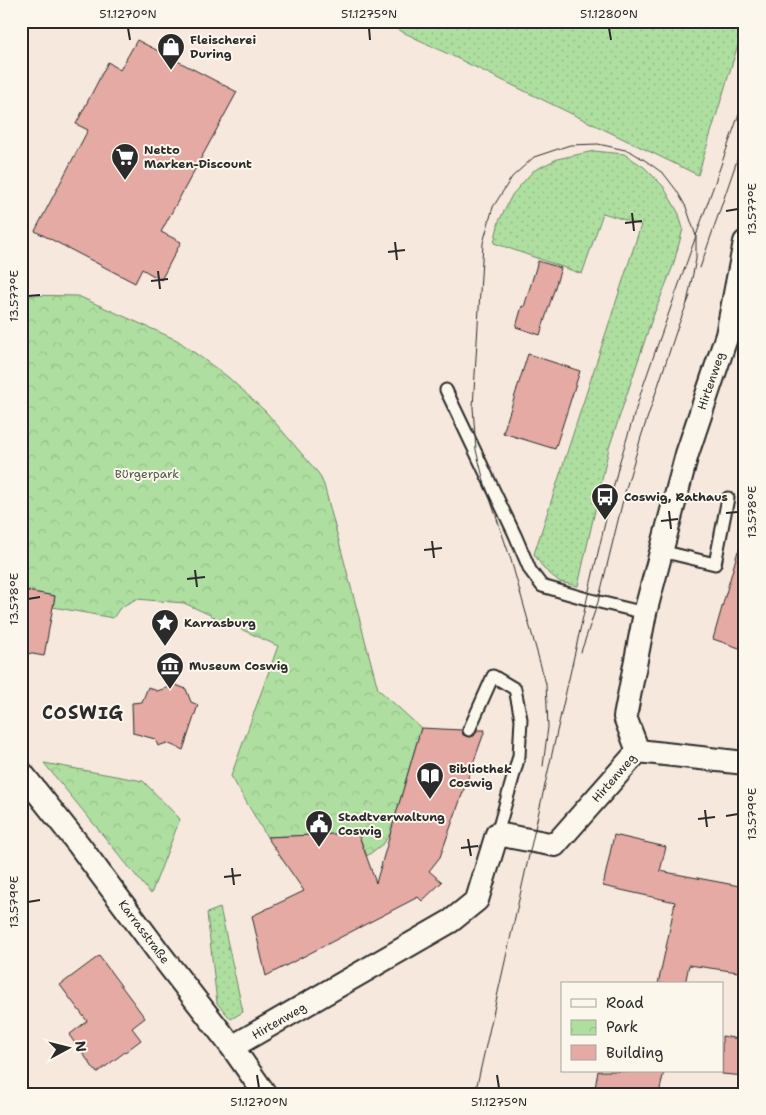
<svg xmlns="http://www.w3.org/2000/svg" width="766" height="1115" viewBox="0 0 766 1115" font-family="'Shantell Sans',sans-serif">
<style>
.grass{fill:url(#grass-dots);stroke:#6c8566}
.park{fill:url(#park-crowns);stroke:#6c8566}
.building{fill:#e4aaa3;stroke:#2b2b2b}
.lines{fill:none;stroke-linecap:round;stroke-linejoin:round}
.lane-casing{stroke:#2b2b2b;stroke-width:15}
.street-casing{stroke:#2b2b2b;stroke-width:26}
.lane{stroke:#fbf7ec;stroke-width:11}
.street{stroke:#fbf7ec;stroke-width:22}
.tram{stroke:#2b2b2b;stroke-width:1}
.ticks{fill:none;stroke:#2b2b2b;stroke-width:2}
.labels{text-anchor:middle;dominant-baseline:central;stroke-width:4;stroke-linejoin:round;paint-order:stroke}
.poi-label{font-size:12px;font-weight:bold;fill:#2b2b2b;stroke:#fbf7ec;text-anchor:start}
.street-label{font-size:12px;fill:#2b2b2b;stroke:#fbf7ec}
.park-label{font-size:12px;fill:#4c5848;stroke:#fbf7ec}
.district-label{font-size:18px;font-weight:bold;letter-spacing:1px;fill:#2b2b2b;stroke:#fbf7ec}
.neatline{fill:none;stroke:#2b2b2b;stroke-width:2}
.ticks-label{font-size:12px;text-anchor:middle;fill:#2b2b2b}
</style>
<defs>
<pattern id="grass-dots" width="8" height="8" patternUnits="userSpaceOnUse" patternTransform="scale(1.25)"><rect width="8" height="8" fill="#aedfa0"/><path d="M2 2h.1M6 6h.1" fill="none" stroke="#96c08a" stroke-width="1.8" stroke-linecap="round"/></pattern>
<pattern id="park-crowns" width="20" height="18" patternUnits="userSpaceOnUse" patternTransform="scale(1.25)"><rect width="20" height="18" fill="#aedfa0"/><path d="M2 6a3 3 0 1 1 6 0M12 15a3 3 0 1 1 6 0" fill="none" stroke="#96c08a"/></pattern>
</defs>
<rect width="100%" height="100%" fill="#f6e8dd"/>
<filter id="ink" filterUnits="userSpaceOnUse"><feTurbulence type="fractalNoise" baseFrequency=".02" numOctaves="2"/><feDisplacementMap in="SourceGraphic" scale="10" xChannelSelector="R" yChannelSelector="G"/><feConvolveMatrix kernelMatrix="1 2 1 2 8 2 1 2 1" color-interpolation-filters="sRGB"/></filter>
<g filter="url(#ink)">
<!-- grass -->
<path class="grass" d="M380,21H745V22L698,175Z
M594,151L624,154L644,167L663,186L679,214L683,229L673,266L652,319L609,448L578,586L560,582L544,569L534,554L641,225L603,213L582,274L494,243L499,221L512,195L533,171L557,159Z
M220,908L243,1012L231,1019L217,1003L207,913Z"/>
<!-- park -->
<path class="park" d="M21,295L78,296L177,340L228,377L266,412L319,474L324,485L378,689L421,728L391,832L384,843L367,856L358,833L267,837L231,776L278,646L184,603L136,599L120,608L113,618L53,607L55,596L21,590Z
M44,763L143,781L180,819L151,894Z"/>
<!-- building -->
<path class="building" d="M137,40L237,92L161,232L181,242L161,280L142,269L135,283L35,231L88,130L76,124L108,62L120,70Z
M538,261L561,268L540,335L516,327L522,306L524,307Z
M528,354L580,371L555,449L503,433Z
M738,551L745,552V650L713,639Z
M21,590L55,596L44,656L21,652Z
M176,685L186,689L191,702L198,705L183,750L167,743L158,746L155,739L133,733L132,703L142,702L148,687L157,691Z
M421,728L462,730L463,735L469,737L474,736L477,730H485L440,857L429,871L442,882L422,901L418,897L266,976L252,916L304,891L267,837L358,833L376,883Z
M614,835L666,847L660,871L745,887V973L689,965L685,984H658L668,938L675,902L603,886Z
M99,956L145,1018L132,1028L141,1040L97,1073L69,1035L87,1021L60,985Z
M722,1036L745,1040V1076L722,1074Z
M598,1071H664L659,1094H594Z"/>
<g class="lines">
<defs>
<path id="lane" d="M446,390L515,535L530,570L542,586L587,599L645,613
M661,551L715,564L728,498
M469,730L493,676L515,689L521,719L519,756L497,834"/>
<path id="street" d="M638,751L625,717L645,613L687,454L727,335L745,242
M638,751L745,763
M21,772L79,845L157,950L232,1047L265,1094
M232,1047L451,921L477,900L497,834L555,845L638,751"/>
</defs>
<!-- lane casing -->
<use href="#lane" class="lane-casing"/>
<!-- street casing -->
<use href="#street" class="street-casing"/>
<!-- lane -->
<use href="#lane" class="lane"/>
<!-- street -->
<use href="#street" class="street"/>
<!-- tram -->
<path class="tram" d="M700,268L745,137
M581,652L598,602L625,492L641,437L678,326L690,296
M543,766L548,727L546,684L511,560L484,481L476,450L473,407L483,243L493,207L512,177L534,157L570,145L598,144L630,151L646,161L664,174L677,191L686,207L696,236V259L687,303
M475,1094L587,599L619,464L642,389L745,97"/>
</g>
</g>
<!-- ticks -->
<path class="ticks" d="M128,28L130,40M369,28L370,40M609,28L611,40M726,211L738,209M632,213L634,231M625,223L642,221M395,242L397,260M388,252L405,250M158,271L160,289M151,281L168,279M28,296L40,295M669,511L671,529M726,513L738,512M661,521L678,519M432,541L434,558M424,550L442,548M195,570L197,587M187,579L205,577M28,599L40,597M705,810L707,827M726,816L738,814M698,819L715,817M468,839L471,856M461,848L478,846M232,868L234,885M224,877L241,875M28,902L40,900M257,1075L259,1088M497,1075L499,1088"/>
<!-- icons -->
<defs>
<symbol id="shop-pin" viewBox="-11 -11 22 30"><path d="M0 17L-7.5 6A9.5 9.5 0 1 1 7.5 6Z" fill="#2b2b2b" stroke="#fbf7ec"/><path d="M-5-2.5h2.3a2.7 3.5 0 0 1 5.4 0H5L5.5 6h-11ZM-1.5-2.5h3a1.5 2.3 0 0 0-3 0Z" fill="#fff"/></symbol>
<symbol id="supermarket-pin" viewBox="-11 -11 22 30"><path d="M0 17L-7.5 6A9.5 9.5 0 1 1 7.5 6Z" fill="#2b2b2b" stroke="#fbf7ec"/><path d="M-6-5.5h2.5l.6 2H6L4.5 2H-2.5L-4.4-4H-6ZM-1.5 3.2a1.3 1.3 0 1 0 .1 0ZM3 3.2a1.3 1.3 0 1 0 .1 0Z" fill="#fff"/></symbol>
<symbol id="bus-pin" viewBox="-11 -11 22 30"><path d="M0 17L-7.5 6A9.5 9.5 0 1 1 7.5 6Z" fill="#2b2b2b" stroke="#fbf7ec"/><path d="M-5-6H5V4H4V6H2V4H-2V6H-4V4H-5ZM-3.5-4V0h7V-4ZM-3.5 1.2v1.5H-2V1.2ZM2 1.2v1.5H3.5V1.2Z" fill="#fff"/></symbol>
<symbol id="sight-pin" viewBox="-11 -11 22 30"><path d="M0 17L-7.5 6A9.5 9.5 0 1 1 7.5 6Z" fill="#2b2b2b" stroke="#fbf7ec"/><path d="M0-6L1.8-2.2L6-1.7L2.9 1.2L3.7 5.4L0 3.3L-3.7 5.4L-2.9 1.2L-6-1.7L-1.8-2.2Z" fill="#fff"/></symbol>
<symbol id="museum-pin" viewBox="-11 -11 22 30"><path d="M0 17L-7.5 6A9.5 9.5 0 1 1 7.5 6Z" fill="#2b2b2b" stroke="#fbf7ec"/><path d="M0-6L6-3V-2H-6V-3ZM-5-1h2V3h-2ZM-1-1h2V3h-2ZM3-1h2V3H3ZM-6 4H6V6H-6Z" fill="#fff"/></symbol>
<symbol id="library-pin" viewBox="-11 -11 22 30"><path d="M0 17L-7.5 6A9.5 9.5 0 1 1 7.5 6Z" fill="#2b2b2b" stroke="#fbf7ec"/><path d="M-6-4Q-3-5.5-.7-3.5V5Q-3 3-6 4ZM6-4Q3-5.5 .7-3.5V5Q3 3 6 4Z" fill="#fff"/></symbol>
<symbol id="civic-pin" viewBox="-11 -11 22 30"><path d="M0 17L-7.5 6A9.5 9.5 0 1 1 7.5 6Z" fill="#2b2b2b" stroke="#fbf7ec"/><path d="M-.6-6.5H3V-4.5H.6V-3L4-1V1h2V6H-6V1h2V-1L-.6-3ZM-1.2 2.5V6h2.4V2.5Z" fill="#fff"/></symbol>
</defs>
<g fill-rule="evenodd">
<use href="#shop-pin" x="155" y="31" width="32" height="43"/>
<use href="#supermarket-pin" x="109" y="141" width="32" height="43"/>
<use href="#bus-pin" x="589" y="481" width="32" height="43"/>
<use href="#sight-pin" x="149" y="607" width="32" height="43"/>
<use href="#museum-pin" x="154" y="650" width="32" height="43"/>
<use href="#library-pin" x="414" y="760" width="32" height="43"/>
<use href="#civic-pin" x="303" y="808" width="32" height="43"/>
</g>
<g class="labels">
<!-- poi labels -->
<g class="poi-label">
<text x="190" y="40">Fleischerei<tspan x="190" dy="14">During</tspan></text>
<text x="144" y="150">Netto<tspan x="144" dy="14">Marken-Discount</tspan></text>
<text x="624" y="497">Coswig, Rathaus</text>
<text x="184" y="623">Karrasburg</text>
<text x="189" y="666">Museum Coswig</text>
<text x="449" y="769">Bibliothek<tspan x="449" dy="14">Coswig</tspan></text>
<text x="338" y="817">Stadtverwaltung<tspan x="338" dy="14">Coswig</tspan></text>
</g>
<!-- street labels -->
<g class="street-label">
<text transform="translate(711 381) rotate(-71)">Hirtenweg</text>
<text transform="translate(614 778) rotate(-49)">Hirtenweg</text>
<text transform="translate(144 932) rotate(53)">Karrasstraße</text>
<text transform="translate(279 1021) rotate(-30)">Hirtenweg</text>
</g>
<!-- park labels -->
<g class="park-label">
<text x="147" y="474">Bürgerpark</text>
</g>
<!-- district labels -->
<g class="district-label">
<text x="83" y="713">COSWIG</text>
</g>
</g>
<!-- margin -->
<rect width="766" height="1115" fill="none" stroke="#fbf7ec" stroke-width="55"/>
<!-- legend -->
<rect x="561" y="982" width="162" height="90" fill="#fbf7ec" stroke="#a8a59f"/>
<rect x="571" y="999" width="25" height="8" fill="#fbf7ec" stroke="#a8a59f"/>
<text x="606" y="1008" font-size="15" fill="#2b2b2b">Road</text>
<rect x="571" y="1020" width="25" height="15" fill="url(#park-crowns)" stroke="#a8a59f"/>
<text x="606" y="1032" font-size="15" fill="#2b2b2b">Park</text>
<rect x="571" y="1045" width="25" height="15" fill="#e4aaa3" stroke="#a8a59f"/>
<text x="606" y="1058" font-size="15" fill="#2b2b2b">Building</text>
<!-- north arrow -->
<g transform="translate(68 1048) rotate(83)" stroke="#fbf7ec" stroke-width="4" paint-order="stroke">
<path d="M0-4L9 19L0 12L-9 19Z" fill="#2b2b2b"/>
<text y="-8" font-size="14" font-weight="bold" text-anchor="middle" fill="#2b2b2b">N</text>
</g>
<rect x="28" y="28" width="710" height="1060" class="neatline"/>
<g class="ticks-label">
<text x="128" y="18">51.1270°N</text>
<text x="369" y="18">51.1275°N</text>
<text x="609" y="18">51.1280°N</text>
<text transform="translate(752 209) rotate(-90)" y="4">13.577°E</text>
<text transform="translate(14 296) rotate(-90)" y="4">13.577°E</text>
<text transform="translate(752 512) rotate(-90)" y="4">13.578°E</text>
<text transform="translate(14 599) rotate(-90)" y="4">13.578°E</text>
<text transform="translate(752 814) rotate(-90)" y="4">13.579°E</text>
<text transform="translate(14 902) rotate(-90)" y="4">13.579°E</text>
<text x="259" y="1106">51.1270°N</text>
<text x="499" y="1106">51.1275°N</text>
</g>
</svg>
